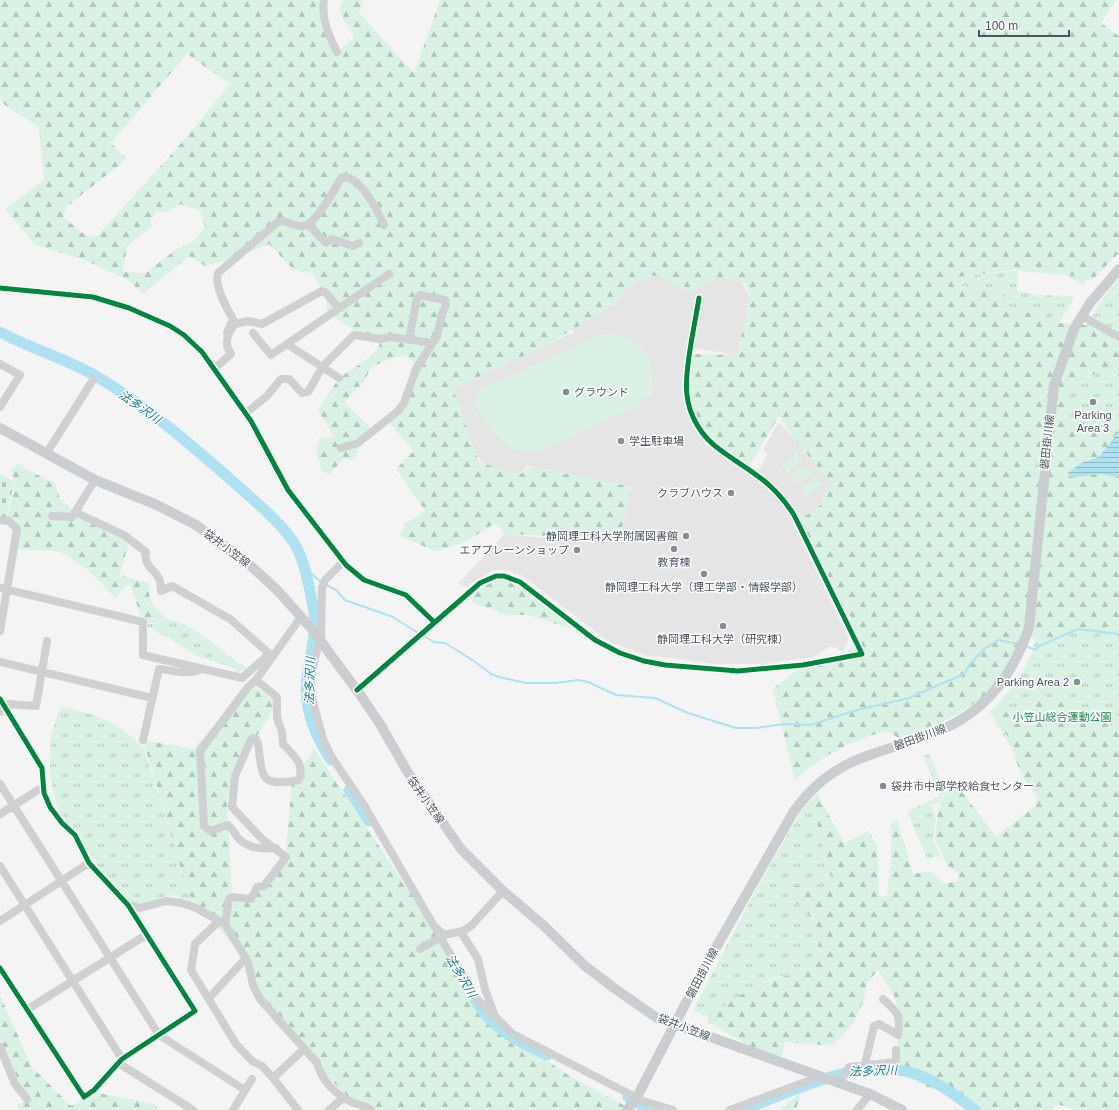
<svg xmlns="http://www.w3.org/2000/svg" width="1119" height="1110" viewBox="0 0 1119 1110" font-family="Arial,'Noto Sans JP',sans-serif">
<style>
.education{fill:#e6e5e6}
.grass{fill:url(#grass-tufts)}
.forest{fill:url(#forest-firs);fill-rule:evenodd}
.cemetery{fill:url(#cemetery-stones)}
.pitch{fill:#d9f2e3}
.water{fill:url(#water-rules)}
.lines{fill:none;stroke-linecap:round;stroke-linejoin:round}
.stream{stroke:#aee2f0;stroke-width:2}
.river{stroke:#aee2f0;stroke-width:11}
.minor{stroke:#ced0d2;stroke-width:8}
.major{stroke:#caced1;stroke-width:10}
.cycleway-casing{stroke:#fff;stroke-width:8}
.cycleway{stroke:#00873e;stroke-width:5}
.poi-dot{fill:#868d94;stroke:#fff;stroke-width:1.5}
.labels{text-anchor:middle;dominant-baseline:central;stroke-width:3;stroke-linejoin:round;paint-order:stroke}
.poi-label{font-size:11px;fill:#4a5661;stroke:#fff}
.street-label{font-size:11px;fill:#4a5661;stroke:#fff}
.park-label{font-size:11px;fill:#17864f;stroke:#fff}
.water-label{font-size:12px;font-style:italic;fill:#0c7c9b;stroke:#fff}
</style>
<defs>
<pattern id="grass-tufts" width="24" height="20" patternUnits="userSpaceOnUse"><rect width="24" height="20" fill="#d9f2e3"/><path d="M3 7l-1-3M5 7V3M7 7l1-3M15 17l-1-3M17 17v-4M19 17l1-3" fill="none" stroke="#b2c7bb"/></pattern>
<pattern id="forest-firs" width="22" height="20" patternUnits="userSpaceOnUse"><rect width="22" height="20" fill="#d9f2e3"/><path d="M5 1l3.5 6h-7zM16 11l3.5 6h-7z" fill="#b2c7bb"/></pattern>
<pattern id="cemetery-stones" width="16" height="16" patternUnits="userSpaceOnUse"><rect width="16" height="16" fill="#d9f2e3"/><path d="M2 7V4a2 2 0 0 1 4 0v3zM10 15v-3a2 2 0 0 1 4 0v3z" fill="#b2c7bb"/></pattern>
<pattern id="water-rules" width="6" height="5" patternUnits="userSpaceOnUse"><rect width="6" height="5" fill="#aee2f0"/><path d="M0 2.5h6" fill="none" stroke="#90bac6"/></pattern>
</defs>
<rect width="100%" height="100%" fill="#f4f4f4"/>
<!-- education -->
<path class="education" d="M650,275L662,277L690,294L706,282L721,277L742,282L750,298L737,355L687,347L683,375L682,393L686,411L696,431L705,444L754,478L768,454L763,450L779,422L834,485L823,494L821,505L795,527L849,639L843,651L830,646L814,657L761,664H717L644,655L608,641L523,576L504,570H493L466,586L458,584L504,534L578,541L621,531L632,487L527,466L519,475L484,464L480,460L449,399L453,389L574,332L559,298Z"/>
<!-- grass -->
<path class="grass" d="M1041,268L1088,279L1083,285L1065,275L1018,271L1017,291L1038,295L1070,296L1074,298L1059,323L1002,304L1003,293L962,286L948,278Z
M1119,278V958L1047,792L1003,735L994,709L1021,676L1032,652L1041,621C1047,573 1052,524 1058,476C1066,402 1066,336 1119,278Z
M165,618C192,622 224,653 246,668L233,676L236,669L195,655L172,640L143,624H157Z
M61,707C97,714 120,722 144,749L194,907L176,895H170L156,904L140,908L124,901L107,883L93,857L72,833L55,802L50,773L51,734Z
M929,754L944,791L941,801L931,806L936,818L933,839L940,855L928,860L907,811L940,796L923,756Z
M812,798L827,868L835,880L825,887L790,885L796,902L816,922L820,952C800,981 786,970 761,984C743,994 725,1006 708,1017L693,1010L755,892L800,813Z"/>
<!-- forest -->
<path class="forest" d="M0,0H322L321,28L337,52L354,38L339,10L342,0H363L359,13L414,73L440,0H1116L1101,23L1119,36V253L1092,280L1041,268L1012,270L949,278L962,286L1003,293L1002,304L1059,323L1085,325L1119,344V370L1115,373L1109,366L1069,387L1065,417C1082,423 1100,421 1118,419L1119,429L1111,442L1099,457L1081,463L1069,478L1101,474L1119,478V632L1078,627L1046,642L1022,636C1016,648 1011,664 1003,675C977,709 939,725 899,738L886,731C851,741 821,755 795,781L773,689L803,665L846,654L852,646L851,617L835,600L797,522L821,505L823,494L834,485L794,439L779,416L748,468L709,441L689,405L690,354L737,355L750,298L746,283C716,275 715,274 690,294L662,277L650,275L623,292L616,304L550,343L453,389L479,462L519,475L531,467L632,487L621,531L579,537L504,534L499,525L494,524L463,543L435,551L400,536L405,523L420,515L424,509L396,469L414,451L387,420L404,403L418,367C402,347 392,360 371,367L365,380L346,401L347,405L369,426V434L359,446L355,460L344,458L330,474L322,471L316,452L319,439L334,436L318,410L339,378L369,358L379,347L380,339L429,348L432,343L358,335L356,331L337,319L327,310L326,298L313,274L294,270L269,244L238,257L205,266L189,256L143,294L128,280L85,260L35,245L5,209L44,180L39,127L2,103L0,96ZM187,54L230,84L176,149L97,236L88,237L63,217L66,207L127,159L111,143ZM180,204L200,211L205,227L193,242L177,249L144,274L123,271L127,246L152,226L150,220L158,211L167,213Z
M19,464C28,471 44,478 55,483L60,499L75,512L130,540L119,575L149,583C148,602 152,605 165,618L155,623H143L145,619L140,614L130,583L121,590L116,599L88,570L59,551L14,549L17,529L6,521L15,485L11,469Z
M499,580C522,582 554,613 572,629L529,615H508L471,602C476,590 487,584 499,580Z
M251,684L277,702L236,772L227,799L232,897L251,899L285,860L292,781L314,749L417,903L478,1000L517,1040L568,1075L633,1110H361L273,1022L248,962L189,895L143,740L193,749Z
M1036,691L1119,729V1110H1077L1057,1104L1051,1110H979L965,1099L929,1088L898,1072L897,1065L899,1013L894,995L878,970L867,983L864,1000L853,1024L834,1044L823,1045L785,1042L781,1059L753,1048L708,1022V1017C725,1006 746,990 764,983C788,973 803,976 820,952L816,922L796,902L789,885L825,887L834,880L827,868L812,798L817,794L844,843L869,831L877,847L879,896H887L891,861V823L897,820L913,874L930,871L943,883L957,882L959,875L947,865L935,839L938,811L945,793L957,785L996,837L1036,805L1037,798L1025,781L1015,759L1010,738L998,726L990,712L992,709L1014,714L1024,712Z
M0,996L32,1067L71,1106L99,1093L154,1104L161,1110H20L17,1106L27,1099L0,1040Z
M801,1093L796,1110H779Z"/>
<!-- cemetery -->
<path class="cemetery" d="M0,473L14,482L6,519H0Z"/>
<!-- pitch -->
<path class="pitch" d="M609,333C648,340 652,357 653,393L635,408L626,410L548,448C520,457 507,449 491,427C485,419 479,412 475,403V399L479,390L599,336Z
M796,454L802,461L788,473L781,466Z
M806,465L812,473L797,485L791,477Z
M816,476L822,484L807,496L801,489Z"/>
<!-- water -->
<path class="water" d="M1119,429V478L1101,474L1069,478L1068,473L1081,463L1099,457L1111,442Z"/>
<g class="lines">
<!-- stream -->
<path class="stream" d="M305,568L321,582
M325,584L336,590L345,600L393,617L418,633
M422,635L434,642L445,643L474,661L491,674L499,677L526,683H556L578,680L588,682L616,695L655,698L688,713L736,728H757L784,724L811,725L857,710L909,698L964,674L970,664L984,649L998,640L1019,644
M1025,646L1036,650L1039,646L1078,629L1119,634"/>
<!-- river -->
<path class="river" d="M0,332C31,349 65,358 96,376C148,407 194,447 239,487C256,502 287,528 297,548C306,566 309,587 313,606C318,630 310,654 307,678C303,708 315,736 331,760
M349,790L369,821
M476,1001C492,1028 520,1043 547,1055
M628,1097L642,1105L656,1110
M743,1110C795,1090 866,1053 921,1076C941,1084 958,1097 975,1110"/>
<!-- minor -->
<path class="minor" d="M324,0C321,19 329,36 337,52
M308,224L326,243L332,239L353,246L359,243
M0,288L93,297L129,308L170,326L184,335L202,352L251,421L288,490L346,565L364,580L406,595L434,622
M1082,316L1119,337
M253,333L271,355L389,274
M229,334L227,333L233,319C227,309 214,285 218,273L279,221C287,220 295,227 303,226C315,225 335,189 341,178C359,172 378,212 384,225
M287,344L339,378
M0,364L20,375L0,407
M214,369L231,354C223,344 228,332 235,324L248,321L262,324L322,291L326,293L338,307
M246,413L267,396L281,379H289L302,393L308,392L323,366L354,335L380,339L390,337L432,343
M341,448L358,443L398,411L404,403L416,369L437,336L442,314L446,305L445,300L420,295L417,298L409,340
M46,454L93,380
M75,512L124,535L146,552C143,567 156,569 160,581C161,584 160,588 161,591L172,586L230,619L272,656
M52,516L72,517L95,480
M0,520L9,521L17,529L0,631
M343,562L325,580L322,587L321,636L315,658L311,679L312,698L323,739L331,756L364,805L434,926L444,935
M0,588L143,622V655L242,678L269,654
M0,662L152,698
M357,690L480,583L496,576H504L520,582L595,640L620,653L644,661L665,665L738,671L803,665L862,654L794,515C771,479 751,473 719,449C702,437 689,416 687,395C684,371 695,324 699,298
M0,699L42,768L44,793L50,807L62,823L75,835L89,863L128,905L195,1011L122,1059L94,1090L84,1097L0,968
M0,712L8,704L36,706L47,641
M143,740L159,669C171,670 190,676 201,669
M0,784L159,1035L245,1090
M0,814L43,787
M276,848C263,849 250,849 240,840C235,835 233,829 228,825L210,831L204,826L200,751L248,687L256,680L301,617
M0,866L122,1059
M128,905L140,908L166,901L181,903L194,907L225,924L248,962L253,985L260,999L317,1063C322,1081 336,1096 354,1103C360,1105 366,1106 371,1110
M0,921L89,863
M219,921L195,944L191,970L236,1044L252,1061L262,1066L273,1078L298,1110
M225,924L229,899L232,897L251,899L257,887L264,886L286,857L262,839L232,807L235,776L250,742L253,738L256,739L258,744C263,778 259,787 299,780C305,763 293,755 283,744L282,732L277,718V697L256,680
M461,932L478,959L485,989L494,1014
M440,937L478,1000L513,1034L643,1101L673,1110
M420,949L444,935L463,931L471,926L503,891
M209,998L246,958
M28,1009L146,935
M0,1047L15,1084L27,1099
M865,1064L874,1026L879,1024L898,1035C901,1014 898,1013 883,999
M123,1066L193,1110
M273,1078L304,1049
M839,1083L849,1067L896,1062V1050
M233,1110L252,1079
M329,1110L343,1098
M730,1110L808,1081L817,1076
M857,1110L870,1094"/>
<!-- major -->
<path class="major" d="M0,428L95,480L157,505L196,525L251,566L278,591L311,628L359,693L380,724L407,771L461,849L502,890L543,925L585,966L614,988L657,1018L870,1094L902,1110
M627,1110L639,1093L702,972L794,811C837,752 881,756 941,730C986,711 1014,673 1029,627L1054,385L1074,329L1090,303L1119,269"/>
<defs>
<path id="cycleway" d="M0,288L93,297L129,308L170,326L184,335L202,352L251,421L288,490L346,565L364,580L406,595L434,622
M357,690L480,583L496,576H504L520,582L595,640L620,653L644,661L665,665L738,671L803,665L862,654L794,515C771,479 751,473 719,449C702,437 689,416 687,395C684,371 695,324 699,298
M0,699L42,768L44,793L50,807L62,823L75,835L89,863L128,905L195,1011L122,1059L94,1090L84,1097L0,968"/>
</defs>
<!-- cycleway casing -->
<use href="#cycleway" class="cycleway-casing"/>
<!-- cycleway -->
<use href="#cycleway" class="cycleway"/>
</g>
<!-- markers -->
<g class="poi-dot">
<circle cx="566" cy="392" r="4"/>
<circle cx="1093" cy="402" r="4"/>
<circle cx="621" cy="441" r="4"/>
<circle cx="731" cy="493" r="4"/>
<circle cx="686" cy="536" r="4"/>
<circle cx="674" cy="549" r="4"/>
<circle cx="577" cy="550" r="4"/>
<circle cx="704" cy="574" r="4"/>
<circle cx="723" cy="626" r="4"/>
<circle cx="1077" cy="682" r="4"/>
<circle cx="883" cy="786" r="4"/>
</g>
<g class="labels">
<!-- poi labels -->
<g class="poi-label">
<text x="574" y="392" text-anchor="start">グラウンド</text>
<text x="1093" y="415">Parking<tspan x="1093" dy="13">Area 3</tspan></text>
<text x="629" y="441" text-anchor="start">学生駐車場</text>
<text x="723" y="493" text-anchor="end">クラブハウス</text>
<text x="678" y="536" text-anchor="end">静岡理工科大学附属図書館</text>
<text x="569" y="550" text-anchor="end">エアプレーンショップ</text>
<text x="674" y="562">教育棟</text>
<text x="704" y="587">静岡理工科大学（理工学部・情報学部）</text>
<text x="723" y="639">静岡理工科大学（研究棟）</text>
<text x="1069" y="682" text-anchor="end">Parking Area 2</text>
<text x="891" y="786" text-anchor="start">袋井市中部学校給食センター</text>
</g>
<!-- street labels -->
<g class="street-label">
<text transform="translate(1047 442) rotate(-84)">磐田掛川線</text>
<text transform="translate(227 548) rotate(37)">袋井小笠線</text>
<text transform="translate(920 737) rotate(-20)">磐田掛川線</text>
<text transform="translate(426 800) rotate(55)">袋井小笠線</text>
<text transform="translate(702 973) rotate(-62)">磐田掛川線</text>
<text transform="translate(684 1027) rotate(21)">袋井小笠線</text>
</g>
<!-- park labels -->
<g class="park-label">
<text x="1062" y="717">小笠山総合運動公園</text>
</g>
<!-- water labels -->
<g class="water-label">
<text transform="translate(140 407) rotate(35)">法多沢川</text>
<text transform="translate(310 681) rotate(-88)">法多沢川</text>
<text transform="translate(461 976) rotate(59)">法多沢川</text>
<text transform="translate(873 1071) rotate(-2)">法多沢川</text>
</g>
</g>
<!-- scale -->
<path d="M979 30v6h90v-6" fill="none" stroke="#4a5661" stroke-width="2"/>
<text x="985" y="30" font-size="12" fill="#4a5661" stroke="#ffffff" stroke-width="3" paint-order="stroke">100 m</text>
</svg>
